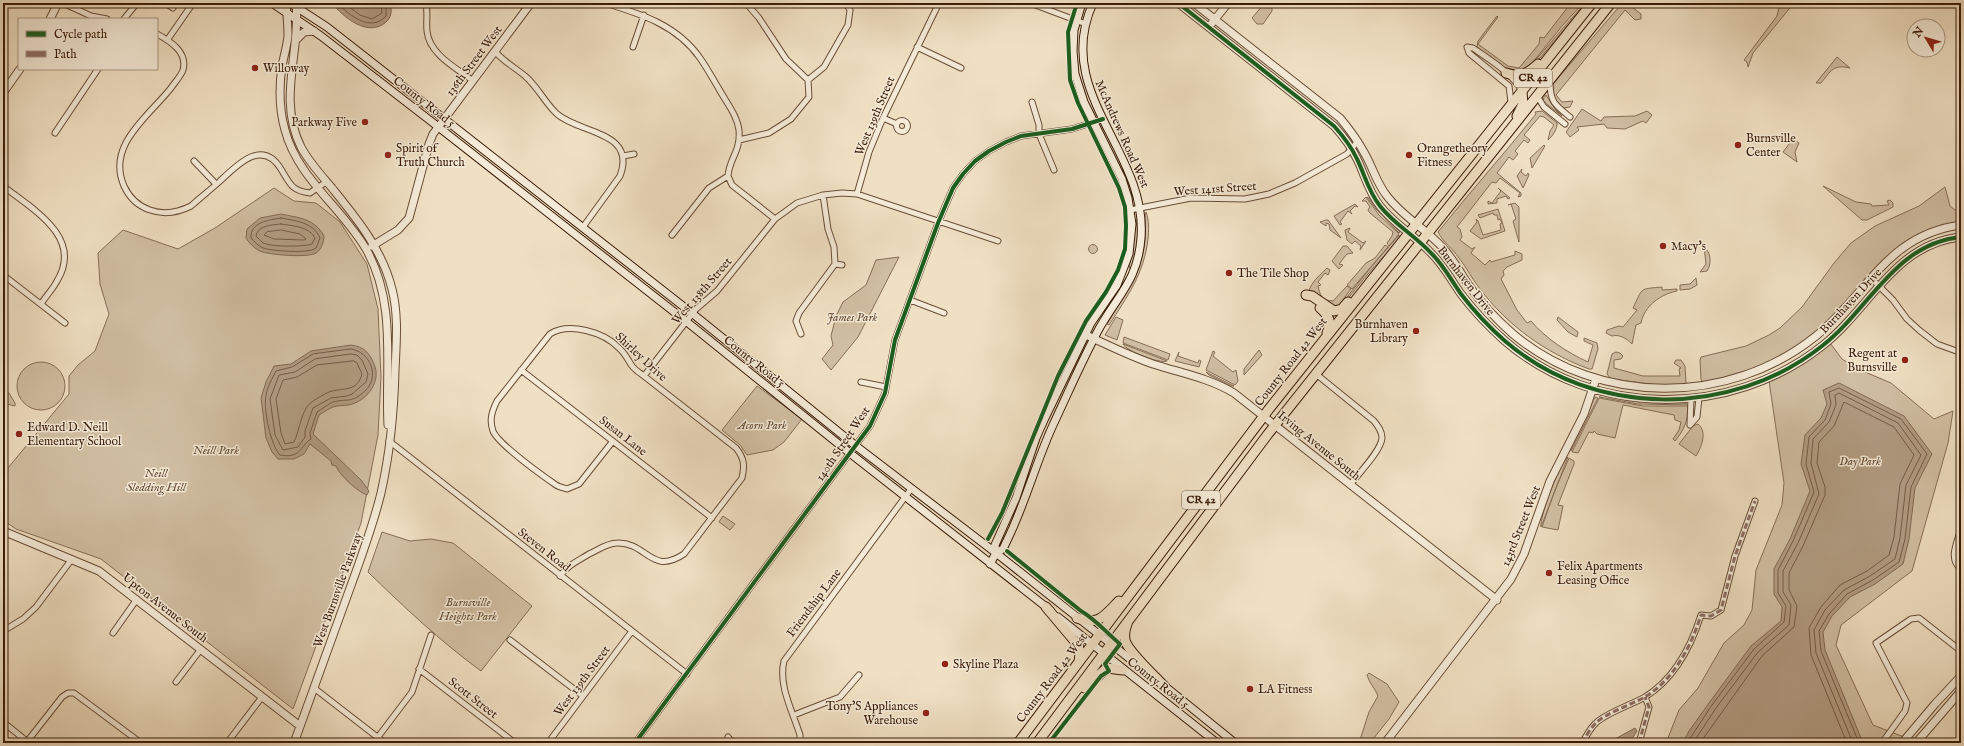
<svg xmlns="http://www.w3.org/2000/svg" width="1964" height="746" viewBox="0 0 1964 746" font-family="'IM FELL English',serif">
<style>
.green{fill:#d1bfa3;stroke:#866e56}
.water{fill:#b29d83;stroke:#826952}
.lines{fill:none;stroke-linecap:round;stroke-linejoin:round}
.shore{stroke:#765c46;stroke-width:1}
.minor-casing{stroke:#684d37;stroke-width:7}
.tertiary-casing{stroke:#684d37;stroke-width:9}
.secondary-casing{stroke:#3a1c08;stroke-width:9}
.trunk-casing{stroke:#3a1c08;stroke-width:11}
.minor{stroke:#f5ebd8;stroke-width:5}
.tertiary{stroke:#f5ebd8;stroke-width:7}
.secondary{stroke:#f5ebd8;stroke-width:7}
.trunk{stroke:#f0e0c3;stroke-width:9}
.quiet{stroke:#8d6e63;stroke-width:3;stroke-dasharray:6 3;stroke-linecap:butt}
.cycleway-casing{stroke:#f5ebd8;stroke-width:6}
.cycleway{stroke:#1b5e20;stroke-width:4}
.poi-dot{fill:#8f2418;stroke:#f5ebd8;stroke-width:1.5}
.labels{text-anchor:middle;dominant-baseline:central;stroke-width:3;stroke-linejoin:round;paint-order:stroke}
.shield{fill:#f5ebd8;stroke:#725a46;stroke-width:1}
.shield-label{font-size:11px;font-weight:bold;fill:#3a1c08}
.street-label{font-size:12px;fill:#3a1c08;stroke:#f5ebd8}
.poi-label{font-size:12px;fill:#3a1c08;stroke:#f5ebd8;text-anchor:start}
.park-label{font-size:12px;font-style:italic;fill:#674d36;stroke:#f5ebd8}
</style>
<rect width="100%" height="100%" fill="#f0e0c3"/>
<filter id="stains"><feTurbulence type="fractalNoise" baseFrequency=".005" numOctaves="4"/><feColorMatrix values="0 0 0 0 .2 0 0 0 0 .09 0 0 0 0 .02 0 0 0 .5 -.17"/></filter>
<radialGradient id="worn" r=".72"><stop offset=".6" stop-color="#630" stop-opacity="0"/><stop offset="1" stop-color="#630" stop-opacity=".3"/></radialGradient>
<!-- green -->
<path class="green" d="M1261,3H1272V11L1263,24H1257L1252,18L1263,5Z
M1571,3H1583L1562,26L1525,72L1508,71L1477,47L1478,41L1497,16L1498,17L1478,44L1508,66L1519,68L1539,44L1540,37L1544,38L1567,8L1564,5Z
M1585,3H1587L1540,58L1527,70Z
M1780,3H1794L1753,53L1748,67L1747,62L1744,60L1777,16Z
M1624,5L1632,7L1641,14V19L1635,20L1625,10L1556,95L1562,102L1573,101L1570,107L1563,108L1554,101L1553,84L1618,8Z
M1837,57L1850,68C1833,64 1831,71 1821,83H1816Z
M1546,95L1555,109L1562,116L1544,102L1543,99Z
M1582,109L1601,121L1604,117L1635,116L1647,111L1652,115L1646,123L1643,121L1625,129L1607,128L1604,124L1577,127L1579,130L1570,137L1566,132Z
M1542,111L1557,123C1558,128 1552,137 1548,140L1550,131L1554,125L1544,117L1540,116L1524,135L1530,140L1528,143L1524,140L1515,151L1518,154L1513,160L1509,157L1497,173L1521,193V196L1518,197L1520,193L1500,178L1496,183L1492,182L1457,227L1460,229L1462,237L1460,240L1472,249L1475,247L1471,253L1485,265L1490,260L1491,262L1515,255V251L1522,254V260L1507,267L1503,271L1504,275L1501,279L1517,310L1527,323L1531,321C1545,338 1568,353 1588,362L1593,345L1584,341V338L1597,343L1598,349L1592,369H1589C1546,353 1508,326 1480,289C1472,279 1467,268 1459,258C1453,249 1443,242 1438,232C1470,192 1504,154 1536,114L1535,112Z
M1793,139L1799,143L1795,152L1797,162L1783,152Z
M1544,145L1545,146L1532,168L1530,158Z
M1522,169L1521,172L1526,176L1528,173L1529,175L1523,188L1517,176Z
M1823,186L1856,202L1871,204L1872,206L1889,205L1887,201L1890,200L1893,203V207L1867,220H1862Z
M1945,187L1950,206L1955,210H1961V222C1881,234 1868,291 1812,335C1793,350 1770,363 1748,371C1734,376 1718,379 1703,382L1701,380L1700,360L1701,357L1746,346L1769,335L1780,328L1802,307L1834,263L1851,243L1875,226L1919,206Z
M274,188L294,201L316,203L340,222L367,264L378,309L381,377L378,435L361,523L293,709L101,559L16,529L3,520V474L69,394V376L78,365L95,351L109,314L100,284L98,253L123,230L178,249L215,228Z
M1498,188L1510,198L1508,199L1506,196L1497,199V203L1488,204V201L1492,203L1501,191Z
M1366,197L1379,215L1399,234L1389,246L1387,243L1392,236L1393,232L1370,213L1368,210L1370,207L1366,201H1362Z
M1367,197L1370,199L1383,215L1400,232L1399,233L1376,209Z
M1515,203L1519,207V242L1513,221L1516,219L1511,204L1508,205Z
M1355,204L1358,207L1355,206L1350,211L1352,214L1348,211L1340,222L1342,224L1340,225L1334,216Z
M1498,209L1505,231L1481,239L1470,231L1477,222L1476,219L1478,221L1483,235L1501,230L1500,224L1502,223L1500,219L1498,220L1497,215H1494L1493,213L1480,218L1478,215Z
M1146,212C1149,220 1149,230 1148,239C1144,274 1127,297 1109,325L1107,324C1130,286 1149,264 1145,216Z
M1136,220H1139C1139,237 1136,253 1132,269L1129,268Z
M1326,220H1328L1341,238L1330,230L1329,224L1326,223V226L1320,222Z
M1350,228L1348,232L1363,243L1366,241L1360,250L1361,246L1355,241L1352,244L1347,240L1345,230Z
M1399,235C1401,240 1390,249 1386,254C1370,270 1356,289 1341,307L1338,308L1372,266Z
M1088.5 249a4.5 4.5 0 1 1 9 0a4.5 4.5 0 1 1-9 0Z
M1385,245L1388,247L1352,289L1347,285L1366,263L1375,258Z
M1343,246H1347L1353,253L1347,254L1339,264L1343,265L1339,269L1332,261Z
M1704,247C1711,252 1712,264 1707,271L1700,272L1706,264Z
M899,257L858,337L831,370L822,359L833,345L831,336L836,316L843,302L866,285L876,260Z
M1327,268L1330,270L1328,275L1325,273L1318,282L1321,285L1318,286C1320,294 1321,301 1333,301L1347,286L1351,289L1336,309L1309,291C1311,282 1322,273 1327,268Z
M1696,278L1697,285L1690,289L1680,290V285L1690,284Z
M1662,287V290L1677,289V291C1661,294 1644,306 1641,323L1636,325L1632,344C1626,338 1619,334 1612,336L1606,333L1607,330L1619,326L1623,327L1637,310L1633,308C1643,288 1638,289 1662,287Z
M1116,317L1123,320L1117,340L1105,335Z
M1558,317L1578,332L1577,337L1568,332L1557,320Z
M1124,337L1170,354L1168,360L1123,343Z
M1830,343L1842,359L1858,369L1891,383L1934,419L1953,411L1948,443L1912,571L1841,625L1836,645L1873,725L1904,737L1899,743H1666L1679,710L1698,688L1724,643L1744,625L1752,610L1756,570L1782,505L1784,483L1769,381L1806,361Z
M1123,344L1167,361C1160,364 1126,351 1123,344Z
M1259,350L1262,355L1244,375V369Z
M1213,351L1215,352L1213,356L1233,372L1236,370L1238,381L1235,385L1206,370Z
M1179,352L1178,356L1198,363L1199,360L1201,361L1199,367L1175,361Z
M1616,352L1620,353L1623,356L1621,359L1614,360V368L1643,376H1680L1679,369L1681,368L1674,363L1676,360H1681L1685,366L1686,383L1685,385L1665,386L1611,379L1607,374L1612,354Z
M17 386a24 24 0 1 1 48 0a24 24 0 1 1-48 0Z
M1206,372L1234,386H1231L1209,375Z
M757,386L802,419L784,442L773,450L747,455L740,445L722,430Z
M3,391L9,393L15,403V406L3,403Z
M1601,395L1639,402L1685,403L1688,405L1638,404L1599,397Z
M1595,397L1598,398L1571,451V449Z
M1599,398L1643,406H1688C1688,421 1684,430 1675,441L1673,439L1679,430L1681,422L1675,420L1674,415L1623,405L1615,438L1597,434L1594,431L1593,433L1589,432L1578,453L1572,452Z
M1698,424C1708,432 1701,448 1696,456L1679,444L1693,426Z
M1568,457L1541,527C1539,518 1560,462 1568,457Z
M1569,458L1574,461V464L1558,505L1563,506L1558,530L1542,527L1555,490Z
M723,516L735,524L730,530L719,522Z
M382,532L410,541L431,539L453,543L532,606L481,671C440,641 404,607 368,572Z
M1369,673L1387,684L1399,702L1389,719L1370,743H1359L1369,712L1378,696C1375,688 1369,683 1367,675Z"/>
<!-- water -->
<path class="water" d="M332,3H390C392,11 392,17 385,23C367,37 343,17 332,3Z
M281,214C299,218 314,218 324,236C324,242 321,250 316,253C308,258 269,255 260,251C255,249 249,243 246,238L247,229L260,218Z
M351,345C364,347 369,352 374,364C382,381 367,402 348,405C343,406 338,405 333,407C328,409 324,412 319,415L313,434L361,480L369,491L367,495C358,492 339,475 336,466L332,465L331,461L310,444L304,454L294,459H278L272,452L266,438L261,398L266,382L274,366L291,364L311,351Z
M1839,383L1904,416L1932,454L1915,488L1909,539L1903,564L1875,584L1850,597L1832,616L1823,632L1825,650L1863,743H1683L1689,731L1709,703L1751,646L1781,621L1782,607L1774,594V569L1790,539L1810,491L1801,464L1805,435L1821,418L1827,404L1823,390Z
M1635,728L1637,731L1629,743H1612L1615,739Z"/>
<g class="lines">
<!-- shore -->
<path class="shore" d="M337,3C349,15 371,33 386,16V3
M344,3L360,15L372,19L382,13L381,3
M281,218C296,221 313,222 320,238L316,248C308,254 273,251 263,248C258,246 254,241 251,238C250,222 269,220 281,218Z
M281,224C292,226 309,226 315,238L312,244C304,247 272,247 263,243C261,241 258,238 256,236C258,225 272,225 281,224Z
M281,230L300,234L306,239L304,240L274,239L264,235L267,232Z
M351,349C371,352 380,377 365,391C351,404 347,398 333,402C328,404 322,409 317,412L310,433L311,439C300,446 301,459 280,455C271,446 263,409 266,396C267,387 272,379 276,371L292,367L313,354Z
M351,354L357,355L362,360L368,374L366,382L352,394L347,396L331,398L313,408L305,431V437L298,447L283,450L275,435L270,399L279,375L295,372L315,359Z
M354,361L357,363L362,374C357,393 343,387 329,392C324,394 318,398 313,401C301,408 300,430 294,442L285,444L281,433L276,399L283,380L297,377L317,365Z
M1687,743L1712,705L1754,649L1784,622L1786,606L1778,593V570L1793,541L1814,492L1806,464L1809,437L1825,420L1831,404L1829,392L1839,388L1901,419L1927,454L1911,487L1905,539L1899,562L1873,580L1847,594L1829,614L1819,631L1821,651L1859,743
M1693,743L1716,708L1758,652L1789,625L1791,605L1783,592V571L1798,543L1819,494L1811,463L1813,439L1829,422L1836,405L1835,395L1839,393L1898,423L1921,455L1906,485L1900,538L1895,559L1870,576L1844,590L1825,610L1814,630L1816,653L1853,743
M1700,743L1762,656L1794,627L1797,606L1789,590V573L1803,546L1825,495V487L1817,463L1819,442L1834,426L1844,402L1894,427L1914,455L1900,484L1894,537L1889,555L1867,571L1840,585L1821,607L1809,628L1811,655L1847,743"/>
<defs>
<path id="minor" d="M63,3L91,16L107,19
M165,3L173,8
M426,3C428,13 426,22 427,31C429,54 456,68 472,80
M605,3C641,14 677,25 700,58C707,68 713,79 719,89C726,102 737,115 739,130C741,151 729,159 728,176L709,188L672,235
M746,3L759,18L786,59L808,80
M1030,3L1086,24
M124,19L137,3
M157,34C170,41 188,52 183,70C181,76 175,82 171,88C149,116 106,145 124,186C129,197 138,206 150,210C164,215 177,213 191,206C200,198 210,190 219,182C237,165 262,138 281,169C290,184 292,191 310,193L326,182
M168,39L193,3
M633,47L644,15
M917,47L961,68
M495,51C502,61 516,68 525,76C538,87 545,103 557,114C580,134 637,131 620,176L583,227
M1550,82C1550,102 1555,105 1570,117
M1537,96L1544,107L1565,124
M1032,102L1039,125V134L1054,170
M1511,102L1509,86L1469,53L1467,47L1473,48C1490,60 1512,73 1522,91
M883,118L897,124
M896.5 126a5.5 5.5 0 1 1 11 0a5.5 5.5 0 1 1-11 0Z
M55,133L98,69
M739,140L769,133L791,119L809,97L808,80L824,67L848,25L850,10L846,3
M623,156L634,154
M194,161L216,184
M728,176L732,185L775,219
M3,186C32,209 84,237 57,281C53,289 46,296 41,304
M857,194L869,152L883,118L939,3
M1130,210L1191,198L1245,199L1269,194L1295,183L1347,154L1358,141
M835,264L842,265
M3,275L65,323
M1871,278L1893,300L1907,319L1919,330L1937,344L1959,352L1961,348
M910,300L944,313
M801,334L796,321L799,313L835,264L834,247L828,229L823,195
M521,370L712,518
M1316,374L1374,421C1378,426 1382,431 1382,438C1381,451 1358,474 1350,485
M644,376L696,309L717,291L775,219L797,203L823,195L842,193L857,194L998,241
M861,382L886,387
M1690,424L1691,399
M1690,425L1697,417L1699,398
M389,441L687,674
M1961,529C1957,543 1948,559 1961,569
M560,576C568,565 578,561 589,554C598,550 607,543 617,543C647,542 651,576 684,554L742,478C745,465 744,458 736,448L644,376C640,373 635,370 632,366C628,360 625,353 619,348C604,332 569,322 550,334L497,401C492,411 489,420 493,431C498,444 543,476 556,485C559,487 564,488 567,489L579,484L613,441
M3,631L23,619L36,607L72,559
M113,633L137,599
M510,640L583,696
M419,669L515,743
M176,682L201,649
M314,688L385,743
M794,715L840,697L859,675
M3,722L29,743
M378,737L412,692L431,635
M728,737L733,743
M26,743L62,697L68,693H74L141,743
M227,743L262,697
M548,743L632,631
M635,743L870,426L885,393L895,340L938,223L953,188L963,174L975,161L989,151L1006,142L1021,136L1072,129L1103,119
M800,743V735C793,712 778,686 784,661L911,489
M1582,743C1586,737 1590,728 1596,723C1604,714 1633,704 1645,697C1674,679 1691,647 1701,615L1711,616L1721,610L1735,556L1755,501
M1639,743L1649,707L1645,697
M1882,743L1905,711L1907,703L1876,643L1911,619L1919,618L1961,651"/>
<path id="tertiary" d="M286,3C287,14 288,25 288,36C287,46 284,56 282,66C279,87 279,109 285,130C297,177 342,208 366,249C397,303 385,367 388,425
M1178,3L1334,126C1343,136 1351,146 1357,159C1365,175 1368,191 1380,206C1394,224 1414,235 1430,252C1443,264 1451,280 1461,294C1474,311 1489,327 1505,341C1594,418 1731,418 1822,346C1869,310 1895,243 1961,237
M1194,3L1340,118C1350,130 1358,141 1365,154C1373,168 1377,184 1387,196C1403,217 1426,229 1443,248C1454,260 1461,274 1470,287C1482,304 1497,320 1513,334C1599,406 1729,406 1816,336C1868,294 1886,235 1961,225
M50,19L58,3
M1212,23L1228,3
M296,40L304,32L314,31
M3,93L20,69
M372,246L398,230L409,218L429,144L433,134L531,3
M1086,335C1108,345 1130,356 1153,364C1181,373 1209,378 1234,393L1497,600
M3,531L99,571L300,726
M294,743C311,696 328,649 345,602C358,566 372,530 381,493C390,453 394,412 395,371C396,344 399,316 392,289C382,249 357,219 332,188C321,175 309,162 301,147C277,98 301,53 296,3
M1385,743L1511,579L1524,554L1550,481L1584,414L1596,379
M1902,743L1935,704L1961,676
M1916,743L1961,691"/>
<path id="secondary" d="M272,3L321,36L432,122L687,322L851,454L1050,610
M290,3L327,27L693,314L856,446L996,553L1144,670
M996,553L995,545L1016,498L1036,438L1044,420L1091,323L1117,285L1129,254L1132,224L1128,198L1122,179L1084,102L1075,74L1073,51L1074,30L1082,3
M990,564L996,553L1003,549L1011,532C1027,497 1037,460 1053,425C1068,393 1083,358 1100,327C1119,294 1138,279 1141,238C1148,151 1052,94 1093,3
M1058,617L1217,743
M1162,684L1235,743"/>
<path id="trunk" d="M1506,73C1520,78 1527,74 1538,64
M1517,116L1523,104L1522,91
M1306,295L1312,296L1334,311L1342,309L1348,302
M1320,308C1329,316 1332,322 1327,333
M1046,607L1078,645L1080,653L1079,662
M1077,618C1099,626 1104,616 1119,601
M1127,624C1125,629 1124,634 1125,640C1128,652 1156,677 1165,687
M1084,688L1107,668L1123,670
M1018,743L1269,409L1592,3
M1037,743L1268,434L1611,3"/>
</defs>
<!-- minor casing -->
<use href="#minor" class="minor-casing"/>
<!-- tertiary casing -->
<use href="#tertiary" class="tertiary-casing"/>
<!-- secondary casing -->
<use href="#secondary" class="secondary-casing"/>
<!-- trunk casing -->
<use href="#trunk" class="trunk-casing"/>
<!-- minor -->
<use href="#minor" class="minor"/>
<!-- tertiary -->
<use href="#tertiary" class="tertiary"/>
<!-- secondary -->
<use href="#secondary" class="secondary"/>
<!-- trunk -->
<use href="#trunk" class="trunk"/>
<!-- quiet -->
<path class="quiet" d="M1582,743C1586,737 1590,728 1596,723C1604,714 1633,704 1645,697C1674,679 1691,647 1701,615L1711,616L1721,610L1735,556L1755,501
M1639,743L1649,707L1645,697"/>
<defs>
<path id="cycleway" d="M1178,3L1334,126C1343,136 1351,146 1357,159C1365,175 1368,191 1380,206C1394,224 1414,235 1430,252C1443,264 1451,280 1461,294C1474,311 1489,327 1505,341C1594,418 1731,418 1822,346C1869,310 1895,243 1961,237
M988,539L1002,513L1058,376L1086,321L1106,292L1118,270L1125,249L1126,226L1125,207L1119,188L1078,103L1070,80L1068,32L1077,3
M1007,551L1081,611C1095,619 1107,633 1120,644L1105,664L1109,671L1101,676L1049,743
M635,743L870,426L885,393L895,340L938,223L953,188L963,174L975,161L989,151L1006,142L1021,136L1072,129L1103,119"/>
</defs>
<!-- cycleway casing -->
<use href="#cycleway" class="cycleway-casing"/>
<!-- cycleway -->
<use href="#cycleway" class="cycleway"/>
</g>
<!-- markers -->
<g class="poi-dot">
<circle cx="255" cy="68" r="4"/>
<circle cx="365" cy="122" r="4"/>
<circle cx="1738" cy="145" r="4"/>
<circle cx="388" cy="155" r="4"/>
<circle cx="1409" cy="155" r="4"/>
<circle cx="1663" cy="246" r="4"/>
<circle cx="1229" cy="273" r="4"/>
<circle cx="1416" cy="331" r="4"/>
<circle cx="1905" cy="360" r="4"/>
<circle cx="19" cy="434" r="4"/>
<circle cx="1549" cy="573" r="4"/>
<circle cx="945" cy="664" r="4"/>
<circle cx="1250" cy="689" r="4"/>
<circle cx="926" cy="713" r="4"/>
</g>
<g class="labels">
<!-- shield labels -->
<g class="shield">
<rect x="1514" y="69" width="38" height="18" rx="3"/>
<rect x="1182" y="491" width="38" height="18" rx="3"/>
</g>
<g class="shield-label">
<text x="1533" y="78">CR 42</text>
<text x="1201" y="500">CR 42</text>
</g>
<!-- street labels -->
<g class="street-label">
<text transform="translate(474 61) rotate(-53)">136th Street West</text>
<text transform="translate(424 102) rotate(38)">County Road 5</text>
<text transform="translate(875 116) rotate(-67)">West 139th Street</text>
<text transform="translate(1122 134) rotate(66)">McAndrews Road West</text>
<text transform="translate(1215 189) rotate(-4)">West 141st Street</text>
<text transform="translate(1466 281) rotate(52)">Burnhaven Drive</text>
<text transform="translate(702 291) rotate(-49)">West 138th Street</text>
<text transform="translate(1851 301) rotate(-47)">Burnhaven Drive</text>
<text transform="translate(641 357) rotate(43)">Shirley Drive</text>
<text transform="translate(754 362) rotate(39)">County Road 5</text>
<text transform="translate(1291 362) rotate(-52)">County Road 42 West</text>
<text transform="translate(623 436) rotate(38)">Susan Lane</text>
<text transform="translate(843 444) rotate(-56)">140th Street West</text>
<text transform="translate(1319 446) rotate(39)">Irving Avenue South</text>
<text transform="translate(1521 526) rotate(-68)">143rd Street West</text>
<text transform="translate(544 550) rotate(38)">Steven Road</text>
<text transform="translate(338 590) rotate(-70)">West Burnsville Parkway</text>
<text transform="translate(814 603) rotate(-53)">Friendship Lane</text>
<text transform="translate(165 608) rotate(38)">Upton Avenue South</text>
<text transform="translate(1052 678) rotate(-53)">County Road 42 West</text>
<text transform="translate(582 681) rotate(-53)">West 139th Street</text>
<text transform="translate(1158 683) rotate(38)">County Road 5</text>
<text transform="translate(473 698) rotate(38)">Scott Street</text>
</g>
<!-- poi labels -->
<g class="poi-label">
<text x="263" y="68">Willoway</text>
<text x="357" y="122" text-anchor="end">Parkway Five</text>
<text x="1746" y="138">Burnsville<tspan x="1746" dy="14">Center</tspan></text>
<text x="396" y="148">Spirit of<tspan x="396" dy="14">Truth Church</tspan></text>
<text x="1417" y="148">Orangetheory<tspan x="1417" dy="14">Fitness</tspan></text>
<text x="1671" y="246">Macy's</text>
<text x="1237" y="273">The Tile Shop</text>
<text x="1408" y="324" text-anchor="end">Burnhaven<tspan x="1408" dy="14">Library</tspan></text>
<text x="1897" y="353" text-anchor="end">Regent at<tspan x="1897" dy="14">Burnsville</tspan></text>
<text x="27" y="427">Edward D. Neill<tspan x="27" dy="14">Elementary School</tspan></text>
<text x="1557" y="566">Felix Apartments<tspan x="1557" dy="14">Leasing Office</tspan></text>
<text x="953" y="664">Skyline Plaza</text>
<text x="1258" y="689">LA Fitness</text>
<text x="918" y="706" text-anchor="end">Tony'S Appliances<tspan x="918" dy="14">Warehouse</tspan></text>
</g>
<!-- park labels -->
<g class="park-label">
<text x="852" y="317">James Park</text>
<text x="762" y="425">Acorn Park</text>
<text x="216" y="450">Neill Park</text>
<text x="1860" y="461">Day Park</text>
<text x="156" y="473">Neill<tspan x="156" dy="14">Sledding Hill</tspan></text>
<text x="468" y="602">Burnsville<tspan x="468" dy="14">Heights Park</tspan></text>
</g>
</g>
<!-- margin -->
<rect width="1964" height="746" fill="none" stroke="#f0e0c3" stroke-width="16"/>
<rect x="4" y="4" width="1956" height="738" fill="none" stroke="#3a1c08" stroke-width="2"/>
<rect x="8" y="8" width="1948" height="730" fill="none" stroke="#3a1c08"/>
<!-- legend -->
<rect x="18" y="18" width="140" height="52" fill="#f5ebd8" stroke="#aa9885"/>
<rect x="26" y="31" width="20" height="6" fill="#1b5e20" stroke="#aa9885"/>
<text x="54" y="38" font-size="12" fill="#3a1c08">Cycle path</text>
<rect x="26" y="51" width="20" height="6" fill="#8d6e63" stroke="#aa9885"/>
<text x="54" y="58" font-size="12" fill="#3a1c08">Path</text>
<!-- north arrow -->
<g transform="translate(1926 38) rotate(308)"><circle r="19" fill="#f5ebd8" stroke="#aa9885"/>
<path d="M0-3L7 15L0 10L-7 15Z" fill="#8f2418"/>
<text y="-6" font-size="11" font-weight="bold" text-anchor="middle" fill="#3a1c08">N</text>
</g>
<rect width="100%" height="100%" filter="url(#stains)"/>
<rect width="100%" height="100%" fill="url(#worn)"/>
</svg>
